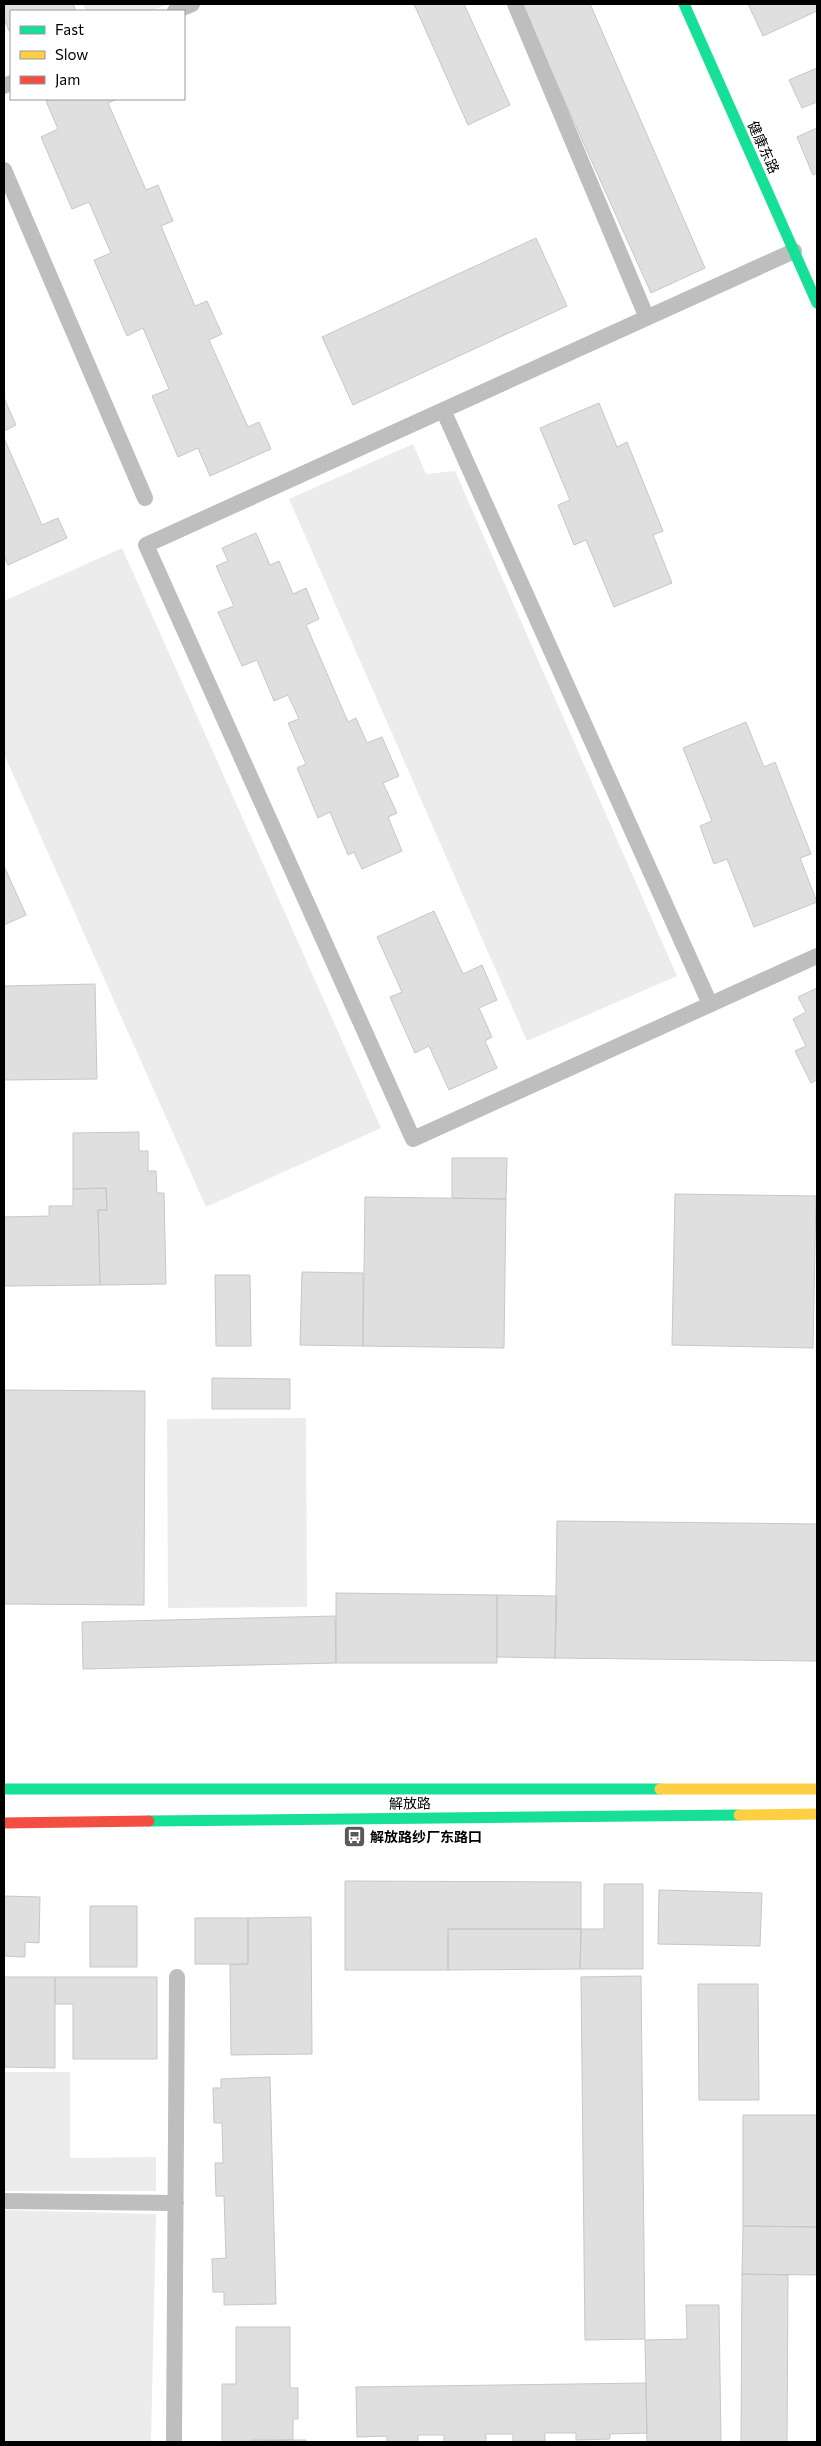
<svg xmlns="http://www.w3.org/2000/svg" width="821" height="2446" viewBox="0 0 821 2446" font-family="Commissioner,'Noto Sans SC',sans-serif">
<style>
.green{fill:#ececec}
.building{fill:#dfdfdf;stroke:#c7c7c7}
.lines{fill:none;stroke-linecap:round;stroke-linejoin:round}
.lane{stroke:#bebebe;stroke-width:16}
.fast{stroke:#16e098;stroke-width:11}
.slow{stroke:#ffcf43;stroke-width:11}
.jam{stroke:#f24e42;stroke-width:11}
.labels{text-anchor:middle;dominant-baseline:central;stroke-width:4;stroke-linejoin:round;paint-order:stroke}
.street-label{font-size:14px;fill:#000;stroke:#fff}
.poi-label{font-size:14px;font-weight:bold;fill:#000;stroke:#fff;text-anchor:start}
</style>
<rect width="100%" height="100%" fill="#fff"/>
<!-- green -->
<path class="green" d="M83,4H168L151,11H86Z
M413,444L426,474L455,471L677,976L527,1041L289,499Z
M122,548L381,1128L206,1207L4,754V601Z
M306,1418L307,1607L168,1608L167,1419Z
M4,2072H70V2158L156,2157V2191H4Z
M4,2210L156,2214L151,2442H4Z"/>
<!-- building -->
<path class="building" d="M4,4H73L76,11H11V35L4,19Z
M414,4H464L510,105L468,125Z
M521,4H590L705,268L651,293Z
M748,4H817V11L763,36Z
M817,68V102L802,108L789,80Z
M52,99H117L108,103L146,190L158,185L173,221L161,226L195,306L207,301L222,334L209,340L248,427L259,422L271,449L210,476L198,448L178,457L152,396L169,389L143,328L127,336L94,260L111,253L89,202L72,209L41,137L58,129L46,101Z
M817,128V173L813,175L797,137Z
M536,238L567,306L353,405L322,337Z
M4,398L16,425L4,431Z
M599,403L617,447L627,442L663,531L653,535L672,583L614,607L586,540L574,545L558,505L570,500L540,428Z
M4,438L42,525L58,518L67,538L8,565L4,556Z
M256,533L270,565L279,561L293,594L306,588L319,619L306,625L348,722L356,718L367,743L382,737L399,776L383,783L397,813L388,817L402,851L362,869L354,852L348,855L330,812L318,818L297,768L306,764L288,723L299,719L288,695L274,701L257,660L242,666L218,612L234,606L216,566L228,561L222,548Z
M746,722L764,767L775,762L811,854L800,858L817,902L754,927L727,859L714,864L700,826L712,821L683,748Z
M4,866L26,915L4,925Z
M434,911L463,974L482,965L497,1000L479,1008L492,1037L485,1041L497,1068L449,1090L429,1046L415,1053L390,997L402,992L377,937Z
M95,984L97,1079L4,1080V986Z
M817,988V1080L811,1083L795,1051L806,1046L793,1019L806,1012L798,997Z
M139,1132V1151H148V1171H156L157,1193H164L166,1284L100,1285L98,1210H107L106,1188L73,1189V1133Z
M452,1158H507L506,1199L452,1198Z
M106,1188L107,1210H98L100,1285L4,1286V1217L49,1216V1206H73V1189Z
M675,1194L816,1196L813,1348L672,1345Z
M365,1197L506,1199L504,1348L363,1346Z
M302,1272L363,1273V1346L300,1345Z
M215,1275H250L251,1346H216Z
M212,1378L290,1379V1409H212Z
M4,1390L145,1391L144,1605L4,1604Z
M557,1521L817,1524V1661L555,1658Z
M336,1593L497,1595V1663H336Z
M497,1595L557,1596L555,1658L497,1657Z
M335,1616L336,1663L83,1669L82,1622Z
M345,1881L581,1882V1929H448V1970H345Z
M604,1884H643V1969H580L581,1929H604Z
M659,1890L762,1893L760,1946L658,1944Z
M4,1896L40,1897L39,1943L25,1942V1957L4,1956Z
M90,1906H137V1967H90Z
M311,1917L312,2054L231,2055L230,1965L248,1964V1918Z
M195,1918H248V1964H195Z
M448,1929H581L580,1969L448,1970Z
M641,1976L645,2339L585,2340L581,1977Z
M4,1977H55V2068L4,2067Z
M55,1977H157V2059H73V2004H55Z
M698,1984H758L759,2100H699Z
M270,2077L276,2304L224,2305V2292H213L212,2259L226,2258L224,2196H216L215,2163H223L222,2123H214L213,2088H221V2079Z
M743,2115H817V2227L743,2226Z
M743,2226L817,2227V2275L742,2274Z
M742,2274L788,2275L787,2442H741Z
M686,2305H719L721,2442H647L645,2340L687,2339Z
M236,2327H290V2388H298V2419H293V2440L222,2442V2384H236Z
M646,2383L647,2433L610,2434V2439L576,2440V2433H545V2441H513V2434H486V2442H444V2435H418V2442H387V2436L357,2437L356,2387Z
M252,2440H306V2442H252Z"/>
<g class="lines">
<!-- lane -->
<path class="lane" d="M515,4L647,318
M175,11L192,4
M4,86L11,83
M4,170L145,498
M794,251L146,545L413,1139L817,956
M443,410L710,1004
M4,2201L176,2203
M174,2442L177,1977"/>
<!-- fast -->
<path class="fast" d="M684,4L817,303
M4,1789H660
M149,1821L739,1815"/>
<!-- slow -->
<path class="slow" d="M660,1789H817
M739,1815L817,1814"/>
<!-- jam -->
<path class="jam" d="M4,1823L149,1821"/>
</g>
<!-- icons -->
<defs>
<symbol id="bus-square" viewBox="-11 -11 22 22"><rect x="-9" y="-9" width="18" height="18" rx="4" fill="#595959" stroke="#fff"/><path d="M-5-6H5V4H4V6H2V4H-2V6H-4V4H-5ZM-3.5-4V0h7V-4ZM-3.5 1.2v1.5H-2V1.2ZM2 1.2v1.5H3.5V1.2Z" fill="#fff"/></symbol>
</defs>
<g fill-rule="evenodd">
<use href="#bus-square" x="342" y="1824" width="25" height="25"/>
</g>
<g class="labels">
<!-- street labels -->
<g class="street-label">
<text transform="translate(764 147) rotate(66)">健康东路</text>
<text transform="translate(410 1803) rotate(-1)">解放路</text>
</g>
<!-- poi labels -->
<g class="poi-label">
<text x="370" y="1836">解放路纱厂东路口</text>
</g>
</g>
<!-- border -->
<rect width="821" height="2446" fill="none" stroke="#000000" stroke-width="10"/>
<!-- legend -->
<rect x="10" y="10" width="175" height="90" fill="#ffffff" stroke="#999999"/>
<rect x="20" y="26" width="25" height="8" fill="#16e098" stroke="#999999"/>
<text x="55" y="35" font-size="15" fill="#000000">Fast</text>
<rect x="20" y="51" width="25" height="8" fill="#ffcf43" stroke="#999999"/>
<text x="55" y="60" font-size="15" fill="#000000">Slow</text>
<rect x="20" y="76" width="25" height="8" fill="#f24e42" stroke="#999999"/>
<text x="55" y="85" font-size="15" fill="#000000">Jam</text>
</svg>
